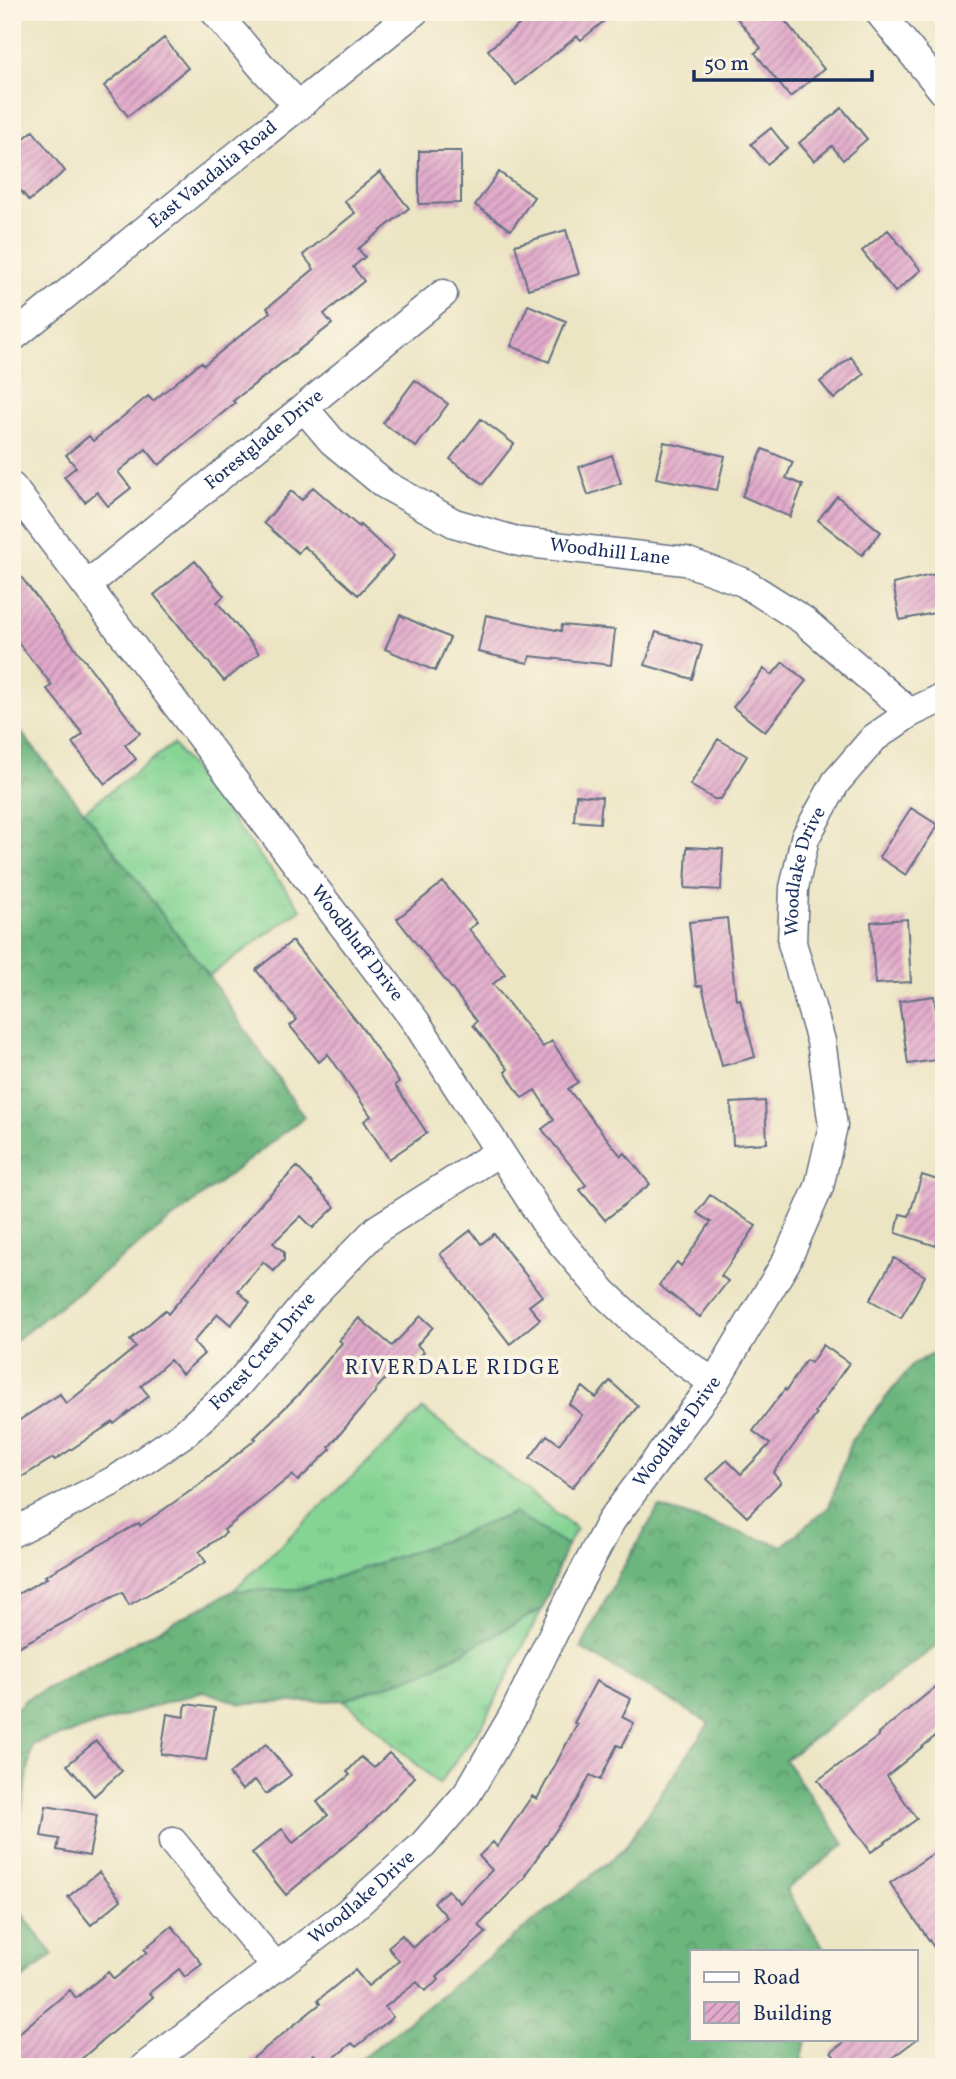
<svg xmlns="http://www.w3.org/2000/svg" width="956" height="2079" viewBox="0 0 956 2079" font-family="Vollkorn,serif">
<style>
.grass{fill:url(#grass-tufts);stroke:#508279;stroke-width:2}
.forest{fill:url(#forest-crowns);stroke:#44726e;stroke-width:2}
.building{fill:url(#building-hatch)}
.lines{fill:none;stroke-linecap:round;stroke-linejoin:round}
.minor-casing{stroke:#646f82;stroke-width:31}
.minor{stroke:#fff;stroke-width:28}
.labels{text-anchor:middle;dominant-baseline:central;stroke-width:7;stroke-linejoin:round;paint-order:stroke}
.street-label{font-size:19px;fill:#1b2f5e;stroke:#fcf5e5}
.neighbourhood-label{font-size:21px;letter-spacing:2px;fill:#1b2f5e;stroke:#fcf5e5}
</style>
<defs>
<pattern id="grass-tufts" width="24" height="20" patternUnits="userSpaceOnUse" patternTransform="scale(1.75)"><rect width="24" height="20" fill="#85d494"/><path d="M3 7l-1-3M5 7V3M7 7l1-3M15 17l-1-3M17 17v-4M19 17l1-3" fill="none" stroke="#72b682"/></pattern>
<pattern id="forest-crowns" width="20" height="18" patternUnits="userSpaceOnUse" patternTransform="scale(1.75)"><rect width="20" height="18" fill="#6cb67e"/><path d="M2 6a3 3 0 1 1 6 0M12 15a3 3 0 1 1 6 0" fill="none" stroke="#58946a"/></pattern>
<pattern id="building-hatch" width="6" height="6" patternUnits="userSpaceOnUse" patternTransform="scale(1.75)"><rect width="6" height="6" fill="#e2aaca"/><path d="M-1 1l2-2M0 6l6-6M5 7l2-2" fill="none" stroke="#b68ba7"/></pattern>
</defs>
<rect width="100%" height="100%" fill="#fcf5e5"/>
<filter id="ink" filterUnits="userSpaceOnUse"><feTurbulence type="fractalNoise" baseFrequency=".0143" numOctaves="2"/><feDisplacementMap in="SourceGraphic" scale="14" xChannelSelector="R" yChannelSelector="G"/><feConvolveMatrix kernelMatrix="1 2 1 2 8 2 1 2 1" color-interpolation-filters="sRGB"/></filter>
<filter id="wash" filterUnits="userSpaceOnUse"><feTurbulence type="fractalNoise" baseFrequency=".00686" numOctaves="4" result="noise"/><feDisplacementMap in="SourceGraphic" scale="28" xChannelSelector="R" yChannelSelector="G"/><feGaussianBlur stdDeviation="1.57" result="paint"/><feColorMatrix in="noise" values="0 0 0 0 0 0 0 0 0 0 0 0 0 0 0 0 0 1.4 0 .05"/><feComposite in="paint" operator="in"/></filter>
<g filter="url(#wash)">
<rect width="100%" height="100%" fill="#ece5c4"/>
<!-- grass -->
<path class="grass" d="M173,744L301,909L209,976L84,811Z
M423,1409L577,1529L567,1545L514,1513L443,1541L302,1589L233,1591Z
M542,1609L484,1722L439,1784L344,1700L427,1671Z"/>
<!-- forest -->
<path class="forest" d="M12,721L84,811L209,976L304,1117L12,1343Z
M944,1348V1640L785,1760L845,1844L786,1890L826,1951H692V2039H807L801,2057L808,2067H351L623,1850L709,1723L581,1648L618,1576L659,1507L782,1546L829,1507L851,1441L913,1364Z
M514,1513L567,1545L542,1609L427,1671L344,1700L242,1704L203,1691L32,1745L12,1876V1713L26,1699L233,1591L302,1589L443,1541Z
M12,1900L53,1955L12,1987Z"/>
<g id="blocks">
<!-- building -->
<path class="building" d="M535,12H615L581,40L577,36L516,85L488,50Z
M732,12H778L824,69L790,97L755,53L761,48Z
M164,38L188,68L128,116L104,86Z
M842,108L867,139L843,160L832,146L814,161L799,143Z
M771,128L787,148L767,164L751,144Z
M33,131L65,171L29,201L12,180V148Z
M419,151H461V203L419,204Z
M380,172L409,208L358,249L365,257L353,267L364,281L324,314L332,324L233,401L235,403L159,465L146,449L118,472L131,488L108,506L97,492L85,502L64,477L76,467L66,455L89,436L93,441L148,396L153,401L201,362L204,365L270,312L267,308L314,269L303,255L355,213L344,201Z
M499,172L534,197L511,230L475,205Z
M566,230L579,274L528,289L515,245Z
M888,230L921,270L895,292L862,251Z
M528,305L566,321L549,362L511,346Z
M851,357L864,374L834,399L820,382Z
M415,380L448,404L416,447L383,423Z
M481,419L514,444L483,484L450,459Z
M664,442L725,456L717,490L656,478Z
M763,449L793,462L786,478L803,485L790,517L742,496Z
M612,455L621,483L588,495L579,467Z
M313,487L359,527L360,525L394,556L358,595L304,546L298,553L264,523L291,491L302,500Z
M837,496L881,532L862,555L818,520Z
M195,561L224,596L217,602L259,653L224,681L154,595Z
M12,565L140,733L125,745L136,759L105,784L72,743L83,734L47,689L52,685L12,635Z
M944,572V611L900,620L893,584Z
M400,615L450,638L435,671L385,649Z
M486,615L561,631L562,625L615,630L611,665L530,656L528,663L478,652Z
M656,632L702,646L692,679L645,665Z
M783,662L806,681L765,732L733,707L764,669L772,675Z
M718,739L747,756L721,799H714L690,785Z
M576,795L602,797L600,823L574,821Z
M911,808L938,825L906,875L879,857Z
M687,847L723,849L721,890L685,888Z
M443,882L477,923L469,929L505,974L493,984L543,1047L552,1041L578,1082L568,1089L621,1156L625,1153L650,1184L605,1220L580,1190L586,1185L542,1129L554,1120L535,1090L522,1098L505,1072L508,1069L473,1025L477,1021L397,919Z
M727,918L736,1000L740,999L755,1057L722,1066L702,986H696L689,922Z
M907,919L911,982L875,984L871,922Z
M292,941L363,1029L399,1082L395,1085L427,1133L389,1159L364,1121L371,1116L328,1054L319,1062L290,1026L297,1020L256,970Z
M934,996L943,1059L908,1064L899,1001Z
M765,1101L767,1143L733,1145L731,1103Z
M297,1167L335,1207L313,1228L301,1216L273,1243L284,1252V1260L274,1271L263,1262L238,1291L250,1302L231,1325L218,1314L193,1342L204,1354L182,1374L170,1360L141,1386L149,1396L114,1424L113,1422L55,1460L53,1458L12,1483V1425L60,1394L66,1404L136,1347L130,1340L165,1310L168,1314L264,1200Z
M922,1175L944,1182V1220L936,1246L896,1233L900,1214L909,1216Z
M710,1195L756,1226L721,1276L728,1281L700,1317L659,1285L677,1262L681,1266L711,1222L697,1213Z
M471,1230L481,1244L494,1234L542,1296L529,1306L540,1319L510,1344L440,1254Z
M894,1258L925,1276L901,1318L870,1300Z
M421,1316L433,1327L417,1345L424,1352L410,1367L403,1360L375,1390L376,1391L329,1447L331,1449L298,1481L292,1475L224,1530L226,1533L199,1552L206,1562L129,1605L122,1592L12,1650V1597L47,1578L45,1576L139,1523L140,1526L199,1485L256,1439L254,1438L301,1392L342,1343L339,1340L359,1318L392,1346Z
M823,1345L849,1363L815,1412L817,1414L773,1473L781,1482L747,1517L707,1479L727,1460L741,1474L770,1444L753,1431L785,1389L786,1391L806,1360L811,1363Z
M610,1381L638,1406L572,1488L530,1458L547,1435L559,1444L582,1415L569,1404L583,1387L596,1398Z
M944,1680V1729L887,1776L917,1819L871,1852L818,1780L879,1736L878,1734Z
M596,1681L631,1699L622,1717L634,1723L622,1747L617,1745L600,1780L590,1775L577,1800L525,1875L526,1876L479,1925L486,1933L437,1977L439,1980L425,1991L417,1982L385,2007L393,2017L356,2047L352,2043L324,2066L314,2054L298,2067H242L320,2004L318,2000L355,1970L368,1986L399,1961L388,1947L402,1935L413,1948L447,1917L434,1902L448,1890L460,1903L492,1870L479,1856L493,1842L497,1847L532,1796L537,1799L577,1724L574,1723Z
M186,1704L215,1708L206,1760L161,1754L167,1714L184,1717Z
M96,1741L122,1771L94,1796L67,1765Z
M266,1744L291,1775L266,1794L255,1780L242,1790L229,1774Z
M389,1753L415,1777L373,1821L286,1895L252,1853L282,1829L293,1843L328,1815L317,1802L350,1775L347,1772L361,1757L374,1768Z
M46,1806L97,1815L89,1856L57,1850L59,1839L41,1836Z
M944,1846V1962L890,1883Z
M99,1872L121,1900L91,1925L68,1897Z
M172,1926L202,1964L185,1977L179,1969L149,1993L153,1997L72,2067H12V2039L70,1990L76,1998L108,1972L114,1979L147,1952L144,1949Z
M849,2039H917L880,2067H843L831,2052Z"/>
</g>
</g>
<g filter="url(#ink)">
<use href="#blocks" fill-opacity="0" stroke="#646f82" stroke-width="2"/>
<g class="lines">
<defs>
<g id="minor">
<path d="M215,12L262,67L299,106"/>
<path d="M879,12L944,92"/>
<path id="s1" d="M12,338L414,12"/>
<path id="s2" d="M304,408L332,441L384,484L454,523L520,542L685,561L743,582L803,620L910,713"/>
<path id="s3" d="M12,487L416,1022L548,1227L604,1293L658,1344L714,1383"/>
<path id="s4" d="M87,585L443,294"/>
<path id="s5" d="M12,1533L117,1479L186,1432L239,1383L309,1299L377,1229L499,1152"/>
<path d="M173,1842L276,1967"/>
<path id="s6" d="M144,2067L346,1914L423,1845L467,1794L514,1714L575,1589L611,1521L714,1383L786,1262L819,1187L833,1126L821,1041L792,943L794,888L805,838L836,782L874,738L910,713L944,697"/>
</g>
</defs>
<!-- minor casing -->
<use href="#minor" class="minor-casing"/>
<!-- minor -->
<use href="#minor" class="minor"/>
</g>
</g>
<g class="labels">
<!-- street labels -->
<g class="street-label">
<text stroke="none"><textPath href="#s1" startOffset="259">East Vandalia Road</textPath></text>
<text stroke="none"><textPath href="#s4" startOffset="229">Forestglade Drive</textPath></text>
<text stroke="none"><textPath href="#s2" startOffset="350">Woodhill Lane</textPath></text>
<text stroke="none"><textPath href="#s6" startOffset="1452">Woodlake Drive</textPath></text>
<text stroke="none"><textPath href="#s3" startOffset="572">Woodbluff Drive</textPath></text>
<text stroke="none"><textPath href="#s5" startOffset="313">Forest Crest Drive</textPath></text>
<text stroke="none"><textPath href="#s6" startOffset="844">Woodlake Drive</textPath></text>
<text stroke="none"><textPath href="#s6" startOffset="276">Woodlake Drive</textPath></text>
</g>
<!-- neighbourhood labels -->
<g class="neighbourhood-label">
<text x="453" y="1368">RIVERDALE RIDGE</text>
</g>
</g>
<!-- margin -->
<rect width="956" height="2079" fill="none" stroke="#fcf5e5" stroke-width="42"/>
<!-- legend -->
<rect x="690" y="1950" width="228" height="91" fill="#fcf5e5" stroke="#a2a6af" stroke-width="2"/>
<rect x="704" y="1972" width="35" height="10" fill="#ffffff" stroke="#a2a6af" stroke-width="2"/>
<text x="753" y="1984" font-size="21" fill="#1b2f5e">Road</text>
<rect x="704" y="2002" width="35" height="21" fill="url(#building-hatch)" stroke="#a2a6af" stroke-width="2"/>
<text x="753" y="2020" font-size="21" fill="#1b2f5e">Building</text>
<!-- scale -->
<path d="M694 70v10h178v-10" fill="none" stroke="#1b2f5e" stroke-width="3.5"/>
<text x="704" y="70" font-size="21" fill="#1b2f5e" stroke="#fcf5e5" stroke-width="5" paint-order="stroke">50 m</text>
</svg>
